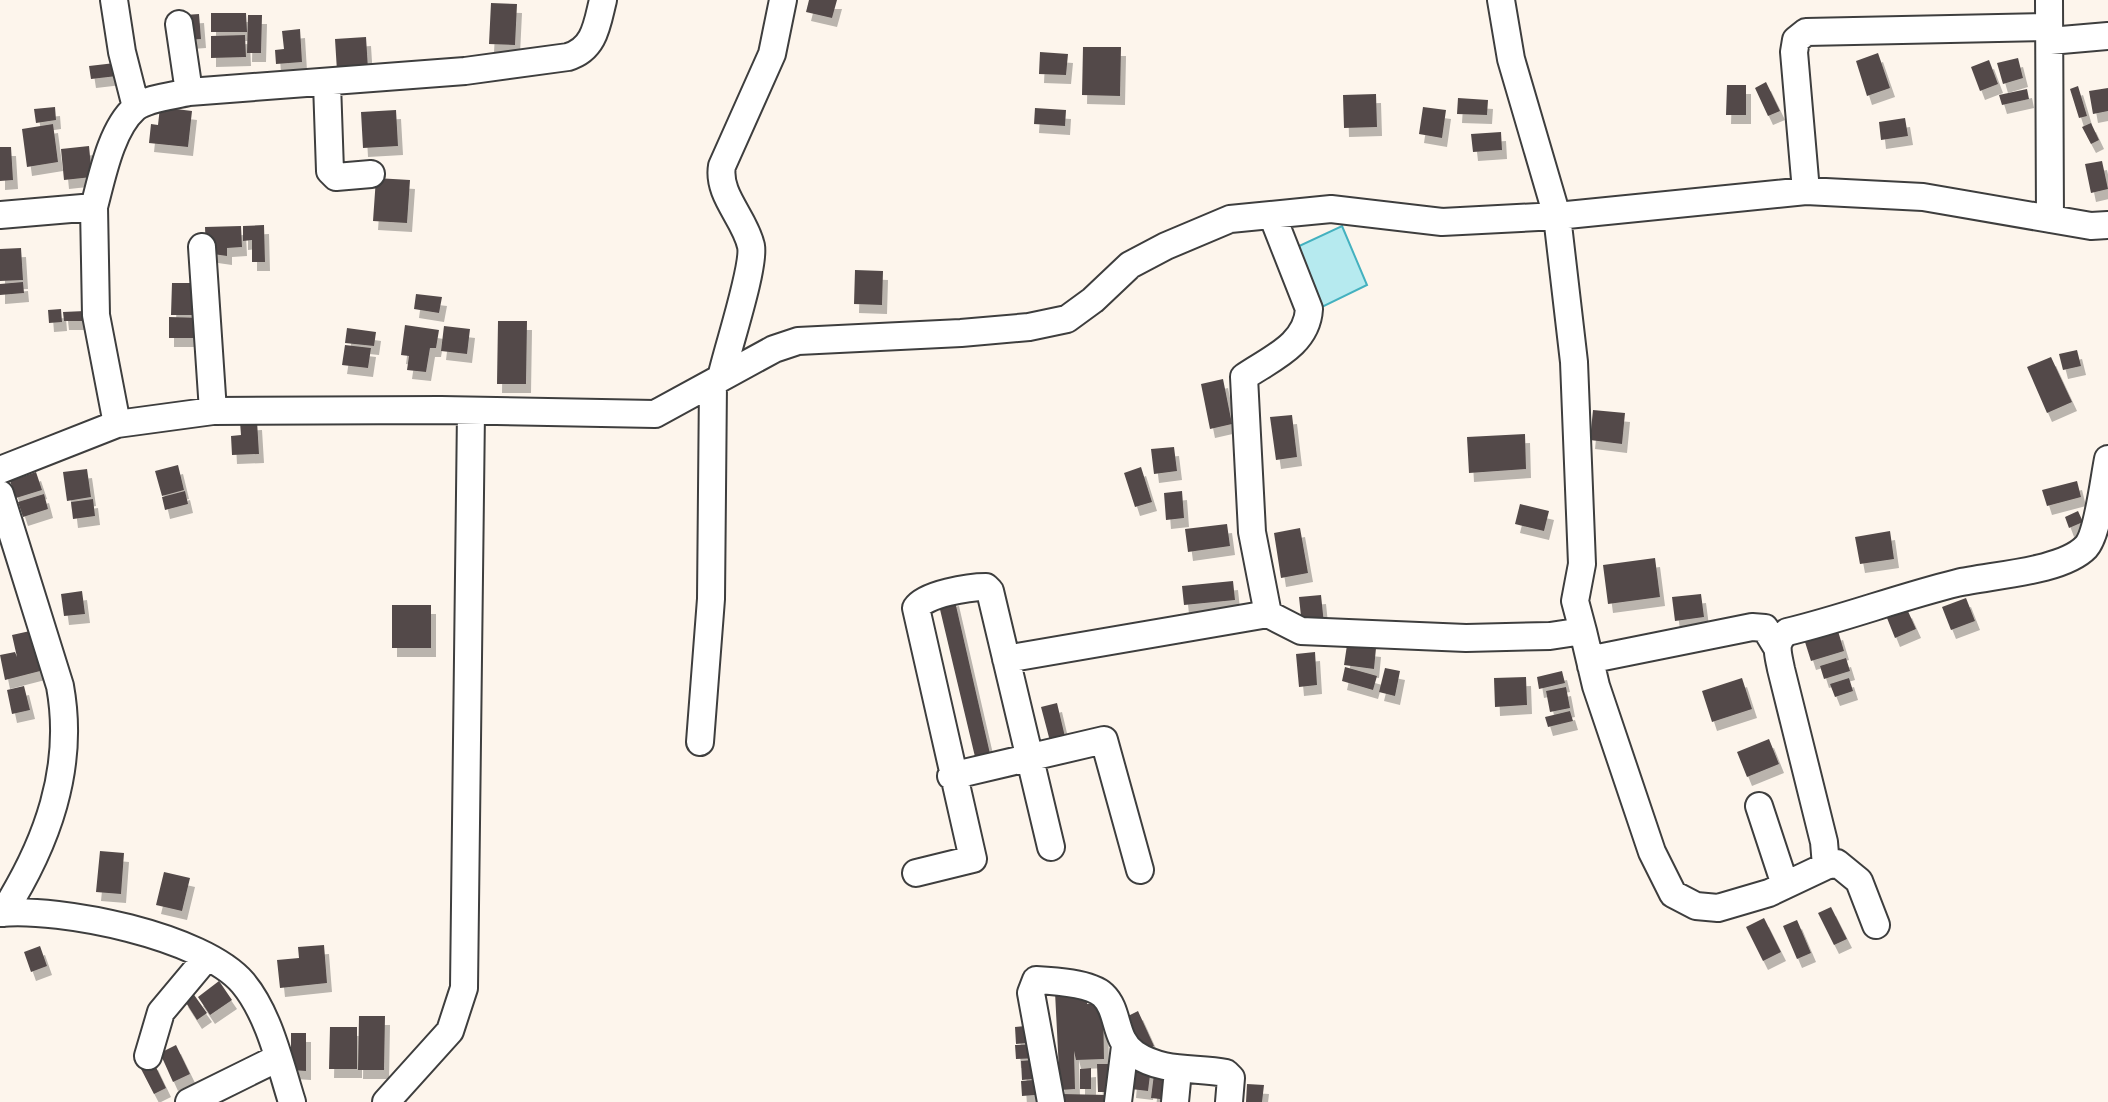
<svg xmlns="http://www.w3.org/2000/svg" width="2108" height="1102" viewBox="0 0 2108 1102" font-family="'IBM Plex Serif',serif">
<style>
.water{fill:#b6eaef;stroke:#44b1bf;stroke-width:2}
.building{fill:#534a49;filter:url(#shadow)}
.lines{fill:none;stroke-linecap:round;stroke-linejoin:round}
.minor-casing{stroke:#3e3e3e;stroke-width:30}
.minor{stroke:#fff;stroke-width:26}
</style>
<defs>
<filter id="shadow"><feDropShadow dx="5" dy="9" stdDeviation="0" flood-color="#0004"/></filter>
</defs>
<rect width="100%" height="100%" fill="#fdf5ec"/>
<!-- water -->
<path class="water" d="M1342,226L1367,285L1322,307L1297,247Z"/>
<!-- building -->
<path class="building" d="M809,0H837L832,18L806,12Z
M491,3L517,4L515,45L489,44Z
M211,13H246L247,32H211Z
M199,14L201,39L187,40L185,15Z
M248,15H262L261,53H247Z
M300,29L302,62L276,64L275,50L284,49L282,31Z
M245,35L246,57L211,58V36Z
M366,37L368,69L337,71L335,39Z
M1083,47H1121L1120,96L1082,95Z
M1040,52L1068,54L1066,75L1039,74Z
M1878,53L1890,88L1867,96L1856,61Z
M2018,58L2023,78L2003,84L1997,63Z
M1989,60L1998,84L1980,91L1971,67Z
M115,63L117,76L91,79L89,66Z
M1766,82L1780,111L1768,116L1755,88Z
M1727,85H1746V115H1726Z
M2078,86L2087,116L2079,118L2070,89Z
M2108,88V111L2093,114L2089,91Z
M2027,89L2029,99L2002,105L1999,95Z
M1376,94L1377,127L1344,128L1343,95Z
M1458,98L1488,100L1487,115L1457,114Z
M55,107L56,120L36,123L34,109Z
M160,107L192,111L188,147L149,143L151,124L158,125Z
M1423,107L1446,110L1442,138L1419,134Z
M1035,108L1066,110L1065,126L1034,124Z
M396,110L398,146L363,148L361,112Z
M1905,118L1908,136L1881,140L1879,122Z
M2091,123L2099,140L2091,144L2082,127Z
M53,124L58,162L27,167L22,129Z
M1501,132L1502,150L1473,152L1471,134Z
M89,146L92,177L64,180L61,149Z
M0,147H11L13,180L0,181Z
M2102,161L2108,189L2091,193L2085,164Z
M376,178L410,180L407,223L373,221Z
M264,225L265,262H252V240L243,241V226Z
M241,226L242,247L227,248V256L206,253L205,227Z
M21,248L23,280L0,281V249Z
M855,270L883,271L882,305L854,304Z
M23,282L24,293L0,295V284Z
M172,283H203L202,315H171Z
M416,294L442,297L439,313L414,309Z
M61,309L62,322L49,323L48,310Z
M85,311V321H64L63,312Z
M169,317L203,318V338H169Z
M498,321H527L526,384H497Z
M405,325L439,330L436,348H430L426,372L407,370L409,356L401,355Z
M444,326L470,329L467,354L441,351Z
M347,328L376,332L374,346L345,343Z
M345,345L371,348L368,368L342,365Z
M2077,350L2081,366L2063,370L2059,354Z
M2051,357L2072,402L2047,413L2027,367Z
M1223,379L1232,424L1210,429L1201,384Z
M1593,410L1625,413L1622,444L1590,440Z
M1292,415L1297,457L1276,460L1270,417Z
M257,421L259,454L232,455L231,436L241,435L240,422Z
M1525,434L1526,469L1469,473L1467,437Z
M1174,447L1177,471L1154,474L1151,449Z
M178,465L184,490L162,496L155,471Z
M1141,467L1152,502L1135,507L1124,473Z
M87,469L91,497L67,501L63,472Z
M36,472L42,490L16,498L10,481Z
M2077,481L2081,497L2047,506L2042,490Z
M185,491L188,504L165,510L162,497Z
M1182,491L1184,518L1166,520L1164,493Z
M44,494L48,509L23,517L18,502Z
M93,499L95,516L73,519L71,502Z
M1520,504L1549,511L1544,531L1515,524Z
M2078,511L2083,522L2069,528L2065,517Z
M1227,524L1230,546L1188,552L1185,529Z
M1300,528L1308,573L1281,578L1274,533Z
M1890,531L1894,559L1860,564L1855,537Z
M1655,558L1660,597L1608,604L1603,565Z
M1233,581L1235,600L1184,605L1182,586Z
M82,591L85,614L64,616L61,594Z
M1701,594L1704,617L1675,621L1672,597Z
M1321,595L1324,624L1302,626L1299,597Z
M954,597L991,758L976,761L938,601Z
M1966,598L1975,621L1951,630L1942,607Z
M392,605H431V648H392Z
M1907,609L1916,629L1895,638L1887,618Z
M39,629L48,669L5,680L0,655L15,652L17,657L12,635Z
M1838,631L1844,651L1811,661L1805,642Z
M1347,645L1376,648L1374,669L1344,665Z
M1315,652L1317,685L1299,687L1296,654Z
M1846,658L1850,671L1824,679L1820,666Z
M1345,667L1377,676L1373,690L1342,681Z
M1385,668L1400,671L1395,696L1379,692Z
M1562,671L1565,683L1539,689L1537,677Z
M1526,677L1527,705L1495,707L1494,678Z
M1742,678L1752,709L1712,722L1702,691Z
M1849,678L1853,691L1835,697L1830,684Z
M24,686L30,710L12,714L7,690Z
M1566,687L1570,708L1550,712L1546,691Z
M1057,703L1066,741L1051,745L1041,707Z
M1570,711L1573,721L1548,727L1545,717Z
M1769,739L1779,764L1747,777L1737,752Z
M100,851L124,853L121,894L96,892Z
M164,872L190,878L182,911L156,905Z
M1831,907L1847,939L1834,945L1818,913Z
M1764,918L1781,952L1763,961L1746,927Z
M1797,920L1811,953L1797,959L1783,926Z
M324,945L327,983L280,988L277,960L299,958L298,947Z
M40,946L47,966L31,972L24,952Z
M219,981L232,1000L210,1015L198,997Z
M192,992L207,1013L197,1020L183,998Z
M1055,992L1087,995V1004L1103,1003L1104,1059L1076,1060L1074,1051L1075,1089L1060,1090Z
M1138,1011L1154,1046L1142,1052L1124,1018Z
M359,1016H385L384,1070H358Z
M1036,1025L1038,1042L1016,1044L1015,1027Z
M330,1027H357V1069H329Z
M291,1033H306V1071L291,1070Z
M1040,1044L1041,1058L1016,1059L1015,1045Z
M176,1045L190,1074L173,1082L160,1053Z
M1043,1059L1044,1078L1022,1080L1021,1061Z
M153,1061L166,1088L154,1094L140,1067Z
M1097,1064H1111L1112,1092H1098Z
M1133,1065L1151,1067L1148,1091L1131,1089Z
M1091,1068V1089H1080V1069Z
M1154,1074L1172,1076L1169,1100L1151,1098Z
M1046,1079L1047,1094L1022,1096L1021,1081Z
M1247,1084L1264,1085L1262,1102H1246Z
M1062,1094L1108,1095V1102H1061Z"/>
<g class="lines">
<defs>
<path id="minor" d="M114,0L122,52L136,107
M2049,0L2050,219
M2050,41L2108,36
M327,83L330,171L336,177L371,174
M189,92L465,71L568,57C595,49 597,24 603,0
M1806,191L1794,52L1796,40L1806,32L2049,27
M94,207C102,177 111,129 135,108C147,98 173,96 189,92L179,24
M0,215L94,207L96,315L117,424
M1272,215L1309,309C1307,345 1270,359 1244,377L1252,532L1268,614L1301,631L1466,638L1550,636L1583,631L1575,601L1582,564L1574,362L1557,216L1511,59L1501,0
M202,247L213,411
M721,378C727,350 755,267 751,246C745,218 717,195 722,166L772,54L783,0
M0,470L117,424L213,411L441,410L655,414L774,349L798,341L961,333L1029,327L1067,319L1093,300L1130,265L1166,246L1230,219L1331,209L1442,222L1557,216L1806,191L1923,197L2091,226L2108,225
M0,494L60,686C75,768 47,844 3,913
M1583,631L1596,686L1652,852L1673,894L1696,906L1718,908L1769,893L1826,866L1824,842L1781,669C1778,653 1773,642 1787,632C1845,618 1900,597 1957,583C1991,575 2062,572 2086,547C2098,534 2104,478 2108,459
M1006,659L1268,614
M1591,666L1598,658L1752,627L1765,628L1776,646
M700,742L711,599L713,383
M951,776L1104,740L1140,870
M1759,806L1785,885
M1826,866L1837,863L1859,881L1876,925
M916,873L973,859L916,608C925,594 969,587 986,587L990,591L1051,847
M0,913C60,907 203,936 243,983C269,1014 280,1064 292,1102
M148,1056L161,1012L207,957
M189,1102L278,1058
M386,1102L450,1031L464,988L471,411
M1051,1102L1031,993L1036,980C1054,981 1090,983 1103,995C1120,1011 1113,1039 1135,1054C1163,1073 1196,1067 1226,1073L1231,1078L1229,1102
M1118,1102L1125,1046
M1175,1102L1178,1070"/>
</defs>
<!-- minor casing -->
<use href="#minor" class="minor-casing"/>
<!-- minor -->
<use href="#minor" class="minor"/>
</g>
</svg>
